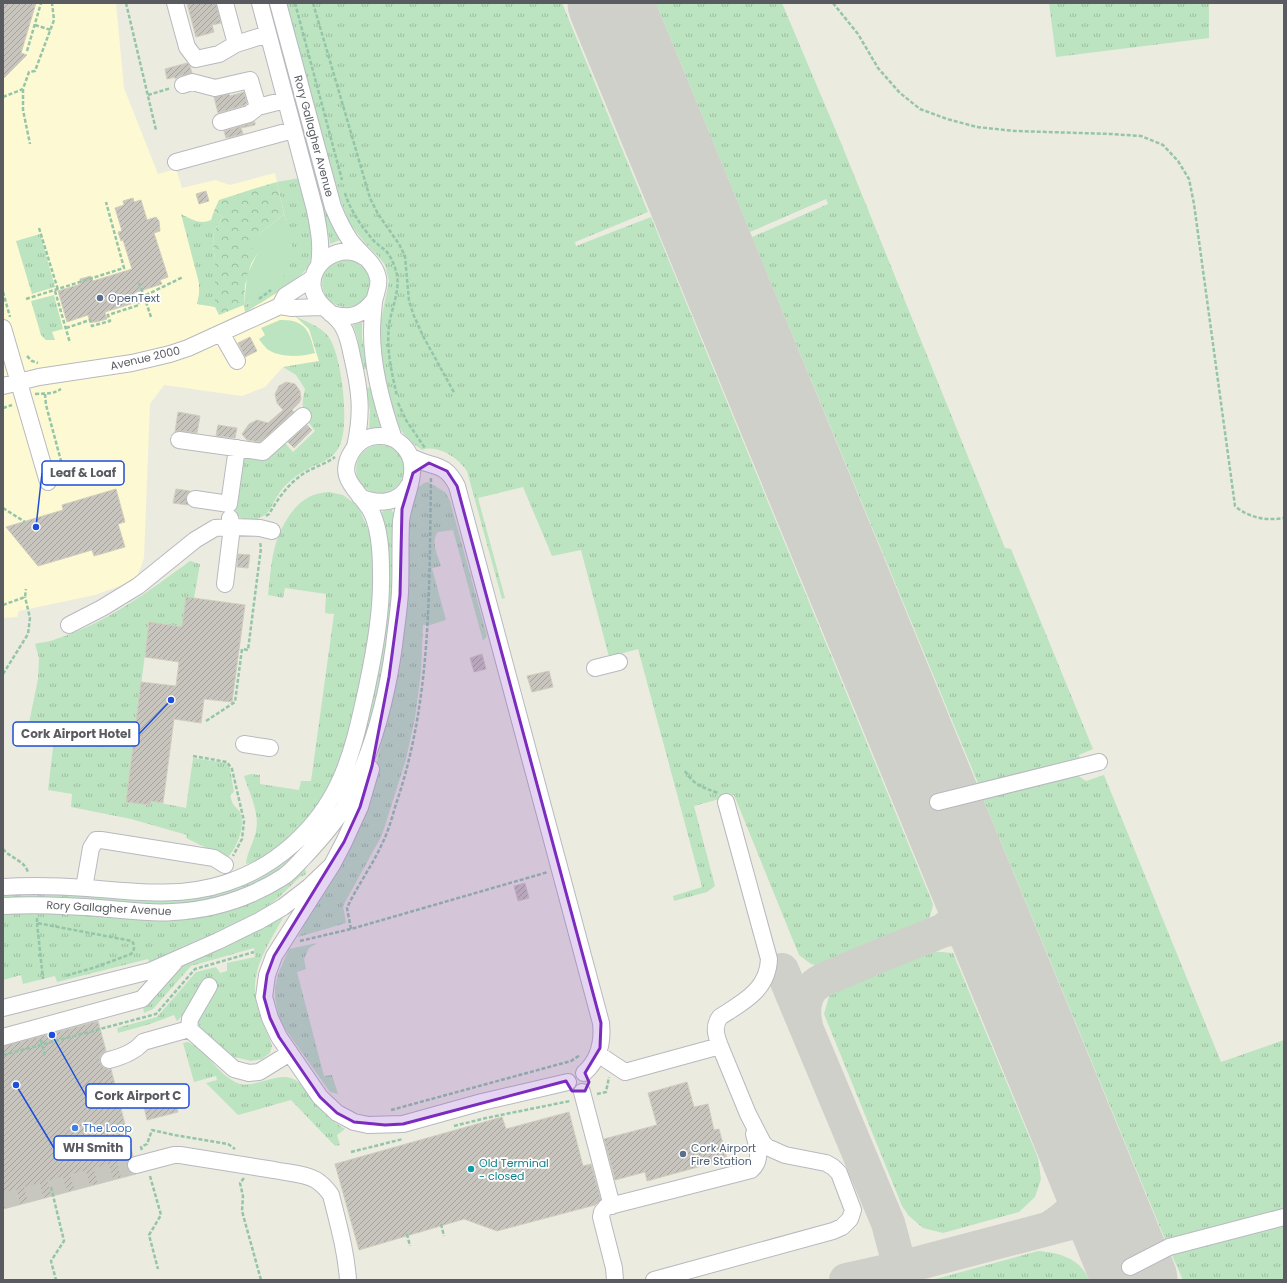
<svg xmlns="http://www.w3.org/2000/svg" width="1287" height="1283" viewBox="0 0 1287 1283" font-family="Poppins,sans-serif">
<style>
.commercial{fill:#fdf9d3}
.grass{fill:url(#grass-tufts)}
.forest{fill:url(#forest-crowns)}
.park{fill:#bce4c1}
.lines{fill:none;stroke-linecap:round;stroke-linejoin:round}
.taxiway{stroke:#d0d0ca;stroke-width:34}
.runway{stroke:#d0d0ca;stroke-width:85}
.building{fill:url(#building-hatch);stroke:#d0cdbe}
.minor-tunnel{stroke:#c7c7c0;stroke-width:16;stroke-dasharray:16 8;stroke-linecap:butt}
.minor-casing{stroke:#b8b9bf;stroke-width:18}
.path{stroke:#95c5a9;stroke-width:2.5;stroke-dasharray:4 2;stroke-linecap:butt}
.minor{stroke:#fff;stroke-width:16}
.marked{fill:#7b2cbf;fill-opacity:0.2;stroke:#7b2cbf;stroke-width:3;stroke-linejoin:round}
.service-dot{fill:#5c6f8a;stroke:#fff;stroke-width:1.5}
.shop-dot{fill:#3f7fe0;stroke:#fff;stroke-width:1.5}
.culture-dot{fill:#0f9aa8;stroke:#fff;stroke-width:1.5}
.labels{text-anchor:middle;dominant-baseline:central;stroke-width:3.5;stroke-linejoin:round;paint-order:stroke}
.street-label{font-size:11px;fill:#595b61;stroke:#fff}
.service-label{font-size:11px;fill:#4e5e75;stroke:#fff;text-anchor:start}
.shop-label{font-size:11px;fill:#366cbe;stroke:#fff;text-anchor:start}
.culture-label{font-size:11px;fill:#0d838f;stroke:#fff;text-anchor:start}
.leader{fill:none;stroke:#1d4ed8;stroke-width:1.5}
.callout-dot{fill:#1d4ed8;stroke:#fff;stroke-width:1.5}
.callout{fill:#fff;stroke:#1d4ed8;stroke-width:1.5}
.callout-label{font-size:12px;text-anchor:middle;font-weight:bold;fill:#595b61}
</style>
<defs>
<pattern id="grass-tufts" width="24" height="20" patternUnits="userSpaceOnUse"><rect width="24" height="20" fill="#bce4c1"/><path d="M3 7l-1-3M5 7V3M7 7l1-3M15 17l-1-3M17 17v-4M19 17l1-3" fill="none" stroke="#9cbca0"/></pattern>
<pattern id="forest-crowns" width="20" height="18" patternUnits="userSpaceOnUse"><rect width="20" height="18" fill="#bce4c1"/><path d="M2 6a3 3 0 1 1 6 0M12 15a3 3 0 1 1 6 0" fill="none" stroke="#9cbca0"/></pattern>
<pattern id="building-hatch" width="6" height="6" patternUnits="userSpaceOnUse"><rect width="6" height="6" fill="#c7c5bd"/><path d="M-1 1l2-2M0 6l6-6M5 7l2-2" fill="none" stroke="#a5a39d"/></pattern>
</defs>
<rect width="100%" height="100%" fill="#ecebe0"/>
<!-- commercial -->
<path class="commercial" d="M3,3H116L124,88L158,174L176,169L182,188L215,180L230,185L275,173L292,248L281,280L295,316L309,329L319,361L283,367L265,387L242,396L164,385L150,404L144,558L136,580L95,595L19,611L17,617L3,618Z"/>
<!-- grass -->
<path class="grass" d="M268,3H271L330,222L340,240L330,244L328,231Z
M286,3H562L648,212L575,242L576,246L651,217L933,904C932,912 929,919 924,926L823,967L811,964L799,955L734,795L694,806L715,886L707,892L674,901L673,896L702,887L638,649L609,657L581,550L552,556L523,487L478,498L505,598L502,599L467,471C458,458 438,444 422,450L415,445L402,432L395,419L387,395L379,339L380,325L389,281L385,265L378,256L365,243L350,224L337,192Z
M656,3H782L839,138L1005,548L1011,549L1093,749L1079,755L1080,759L980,788L752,237L828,204L826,199L750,232Z
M1049,3H1209V38L1056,57Z
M300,178C305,200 320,248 307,268C297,282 261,303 245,312L244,305L250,302L292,248L277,182Z
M214,211L223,217L214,231L213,243L215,260V307L197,304L199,294V283L181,214C191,219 200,225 211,220Z
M40,234L55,287L32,294L16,241Z
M322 283a24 24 0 1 1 48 0a24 24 0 1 1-48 0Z
M54,295L63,329L52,332L55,340H46L41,335L31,301Z
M295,316C306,322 320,326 328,336C342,354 351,430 338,449C331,460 319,463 308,469C298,474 287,482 280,492C276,497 270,511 265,515C262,517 258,518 255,521C242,519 235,519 235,504L242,461C249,453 260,457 269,454C275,453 281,447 285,443L293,452L315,431C303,415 300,410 305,389L296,375L283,367L319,361L309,329Z
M362,322V338L368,369H363L357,336L353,325Z
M372,387L377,417L381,425L378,428L371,429L369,427L370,411L366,388Z
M356 469a24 24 0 1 1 48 0a24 24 0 1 1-48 0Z
M428,482L445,492L450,501L487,636L483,641L453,530L438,532C430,541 438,556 441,566L432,568L446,620L430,625H423L421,672L415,718L406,759L382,835L343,906L346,923L298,937L327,880L370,791L395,685L407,584L409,524L412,504L417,488L424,483Z
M329,492L343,495L358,506L368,529L372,544L375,587L366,664L350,729L340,762L333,780L323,798L309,817L284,844L254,862L246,864C247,852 254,842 256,831C260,813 249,792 244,776L251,774L260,775V784L299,790L301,781H311L334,614L325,613L326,594L285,588L283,598L268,595C270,578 271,559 276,543C282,524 296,499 317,494C321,493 325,492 329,492Z
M391,509L394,514L395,558L388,648L370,732L342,804L288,864L264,880L210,901L159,906L3,899V893L38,892L180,900L213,894L334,808L389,558L387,532L381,514L383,511Z
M190,561L200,564L194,598H186L182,627L149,623L126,802L150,805L151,801L186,808L193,758L226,763L230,768L234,792L230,795C231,798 232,802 233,804C235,807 238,809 240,812C246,826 237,849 226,859L205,847L186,838L187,835L131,819L71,807L72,794L48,790L55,731L29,723L38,679L39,658L35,644C42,642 50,642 56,639C105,624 149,591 190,561Z
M1074,773L1086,781L1104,775L1221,1062L1284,1040V1214L1167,1244L982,796Z
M305,869L306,873L305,875L300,877L277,899L251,918L225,931L205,937L184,946L173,953L150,964L148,959L57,982L55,976L23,984L21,975L3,980V912H52L149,919L279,886Z
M285,914C270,943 248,970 257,1005C260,1019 268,1032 272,1046L270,1053L262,1059L251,1061L230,1056L201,1029L198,1023L199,1017L189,1009L177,1021L174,1015L150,1024L118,1033L117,1028L157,1017L196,972L216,967L220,973L227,971V963L255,957L254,948L191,966L153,1009L144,1013L143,1007L182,964L258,930Z
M317,943L309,948L304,959L306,969L297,972L324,1076L332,1075L338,1094L330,1092L283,1026L278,1013L275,998V987L278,974L289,949Z
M929,951L953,953L1038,1158L1041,1179L1035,1197L1019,1212L943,1233L923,1228L909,1216L902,1206L824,1014L831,989Z
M188,1042C208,1051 219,1077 240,1084C251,1087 271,1077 283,1077C305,1077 312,1101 325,1114C331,1120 338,1125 345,1129L337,1135L340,1145L335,1146L291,1100L238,1115L206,1083L217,1080L216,1076L194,1082L183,1043Z
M1284,1221V1280H1183L1170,1251Z
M1038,1251C1060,1253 1080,1258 1089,1280H932Z"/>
<!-- forest -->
<path class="forest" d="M277,182L284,214L258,235L257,254L251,264L245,285L244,305L219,315L215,307V260L213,243L214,231L223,217L214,211L219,200C239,194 257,187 277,182Z"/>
<!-- park -->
<path class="park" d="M284,214C287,225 291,237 292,248C294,277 267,294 244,305L247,275L257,254L250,246L258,235Z
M280,320C305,319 310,331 315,353C300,357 280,358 267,349C264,346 261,342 259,339L265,335L261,328Z"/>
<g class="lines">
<!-- taxiway -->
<path class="taxiway" d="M944,930C972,926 984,934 1001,954
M782,970L888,1223L900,1268
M806,1026C803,1013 803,999 812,988C819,980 832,976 842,972C875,957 910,944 944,930C969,910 971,899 966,869
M1051,1227C1083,1208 1088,1189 1083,1153
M846,1280L900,1268L1070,1223C1076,1223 1083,1223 1089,1225C1111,1233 1119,1249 1130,1267"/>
<!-- runway -->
<path class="runway" d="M610,3L1135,1280"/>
</g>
<!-- building -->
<path class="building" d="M3,3H36L21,53L27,55L3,79Z
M187,3H216L221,23L212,25L214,32L196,37Z
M187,63L190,66L192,73L180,76L175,79V77L167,79L165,69Z
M244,92L247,103L245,105L218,113L214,97L229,94L230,96Z
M255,122V125L241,128L243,134L226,138L224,131Z
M206,191L209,201L199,204L196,194Z
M133,198L134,202L141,200L147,220L156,217L159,221L160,231L154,233L168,277L160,280L162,284L134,293L137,302L105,312L107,319L96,322H90L88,315L67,322L58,291L81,284L80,279L91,276L93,281L132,269L123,240L121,241L118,232L122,231L115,208L124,205L123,201Z
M250,337L257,351L245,357L238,343Z
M286,382L295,384L300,391L301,399L299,403L292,410L294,412L260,442L247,440L242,434L249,424L257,420L268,423L283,410L277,403L275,394L279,386Z
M178,412L200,416L197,433L180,431L175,432Z
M218,425L237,428L235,438L216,436Z
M307,425L312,430L294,448L288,442Z
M116,489L125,522L118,524L125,547L94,556L92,550L38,566L6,527L63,510L62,505Z
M176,489L190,491L186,498L188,505L173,503Z
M238,554L250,555L248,568L237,567Z
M186,597L245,605L232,702L204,699L201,723L174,719L163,803L151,801L150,805L126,802L141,682L176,686L179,662L145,657L149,622L182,627Z
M482,654L486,669L474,672L470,658Z
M549,671L553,687L532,692L527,676Z
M525,883L529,898L518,901L514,886Z
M98,1021L106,1051L102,1054L100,1057V1062L103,1067L107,1069H111L133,1156L129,1159L127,1163V1167L130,1172L136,1174L3,1209V1046Z
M687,1082L694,1107L708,1104L714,1130L719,1129L727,1159L647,1181L645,1172L615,1180L604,1139L657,1125L648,1093Z
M173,1094L178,1112L147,1120L143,1102Z
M569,1112L583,1166L591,1164L601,1200L595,1205L497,1231L464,1219L359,1250L335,1164L502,1117L506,1129Z"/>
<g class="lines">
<!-- minor-tunnel -->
<path class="minor-tunnel" d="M3,1201L136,1165"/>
<defs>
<path id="minor" d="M175,3L187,47L196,59L219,54L236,44L225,3
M260,3L315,210C319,230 322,245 319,265
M278,3L333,207C338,219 343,230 350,240C359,253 375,262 378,278C380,287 375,294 374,302C373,312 372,323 372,332C372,369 382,405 394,439
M236,44L268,34
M183,85L192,82L215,88L250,80L258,107L249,114L221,122
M258,107L285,100
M176,162L293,130
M280,306L285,296L313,278
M280,306L292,308L322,307
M331,314C350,319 362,316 374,300
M3,328L48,482
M221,333L237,361
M3,386L39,377L132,363L170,354L188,348L280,306
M179,440L263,452L303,416
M355,447C363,412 360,390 352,356C350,346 348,335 343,327C335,312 317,308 313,289C308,262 342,241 364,257
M410,456C431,469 444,460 457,486L601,1023C603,1042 599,1060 584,1073
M360,497C378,505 399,504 409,485
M195,499L229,504L237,448
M225,584L232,527L230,518
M69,625L102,608L138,586L195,540L215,528L232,527L260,528L272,531
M595,668L619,662
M244,744L270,748
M938,802L1099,762
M332,865L274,956L267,975L264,997L270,1018L279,1037L320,1097L337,1113L354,1122L368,1125L403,1124L482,1102L568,1082
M3,887C31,885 60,886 88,888C135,892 181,898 226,883C275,867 317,830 339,783C353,753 360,719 367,687C375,649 382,610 381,572C381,552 380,529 371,511C359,490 334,478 353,450C357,444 363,439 371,437C381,435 392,436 400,443C426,464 403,496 401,522C400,546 401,569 400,592C399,610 396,628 394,646C387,696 376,741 354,787C351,794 348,801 344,808C333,825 319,841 305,856C298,863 291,872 283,877C250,898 211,910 173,912C153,914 132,911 111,909C75,906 39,904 3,906
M84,888L91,848L96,840H101L214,858L225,865
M3,1008L150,971L218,941L259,921L283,907L309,887L332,865L344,842L360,807L371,769
M189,1029L190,1019L209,986
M3,1037L142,999L174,963
M720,1046C716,1036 713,1026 720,1017C743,1002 768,990 769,959L726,802
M598,1054L625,1072L720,1046L748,1114L763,1143L767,1147L785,1155L826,1163L833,1167L839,1173L853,1210L850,1219L842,1227L833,1231L654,1280
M109,1060C121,1057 135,1052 143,1042L189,1029L234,1069L249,1073L259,1072L290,1053
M582,1092L612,1206
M136,1165L174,1155H180C212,1160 243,1165 274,1170C287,1173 304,1173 316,1180C322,1184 327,1189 331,1195C338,1223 346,1251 348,1280
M1130,1267L1169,1247L1284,1217
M615,1280L614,1268L601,1217L602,1212L606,1207L751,1170C763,1160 757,1146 754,1134"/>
</defs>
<!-- minor casing -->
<use href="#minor" class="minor-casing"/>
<!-- path -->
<path class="path" d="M126,3L156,130
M295,3L342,180
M313,3L370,198L378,214L399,244L405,256L409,301L414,316L423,336L455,394
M833,3L858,34L878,68L900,93L920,109L947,119L977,127L1015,131L1111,134L1141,136L1163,145L1178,161L1189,179L1194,204L1235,506C1249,518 1266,521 1284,518
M35,25L51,30
M27,51L41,3
M23,89V110L30,144
M148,95L171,88
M3,97L23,89L29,72L35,71L54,20L52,3
M345,193C350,210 362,227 373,240C377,244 381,247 385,250C391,256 395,266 397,275C400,292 391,309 389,326C386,349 392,374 397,396
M39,228L58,290
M55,291L70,343
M3,292L10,317
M26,299L124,268L106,202
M259,299L271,290
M151,317L144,296L183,277
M66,328L90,320L92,326L110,321L108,315L139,305L137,298L144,296L139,283
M27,356L32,361L38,363
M35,394C46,393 51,395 61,389
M45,394L46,405L68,487
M398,403L406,420L425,448
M3,408L12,405
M3,508L25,522
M266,516L269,514C279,497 290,481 308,471C317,466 327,463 335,457
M3,605L25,597L26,589
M3,674L28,634L30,618L25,597
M206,721L235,702L242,649L248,650L261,548L260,542
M193,756L227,762L232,769L244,821L242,839L233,856
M685,771C695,786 702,787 718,793
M3,849C10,858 26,861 28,873
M37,918V923L132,941C135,946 135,949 131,954L96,967L65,976
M37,923L43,979
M351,929L347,908C357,886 372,866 382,844C388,832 392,818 396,804C432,699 429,588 431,478
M300,941L351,929L548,872
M41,1040L45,1057
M3,1055L156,1014L195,969L254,952
M597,1094L606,1092L609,1077
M391,1110L571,1061L580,1055
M454,1126L486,1118L570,1101
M142,1150L141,1147L147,1144L152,1130L174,1135L228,1144L235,1149
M351,1152L403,1139
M150,1176L161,1215L149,1235L158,1269
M244,1178L240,1183L243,1196L242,1211L261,1280
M51,1187L64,1241L51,1261L56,1280
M441,1224L444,1236
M407,1234L410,1246"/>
<!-- minor -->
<use href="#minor" class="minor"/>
</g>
<!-- marked area -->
<path class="marked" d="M429,463L447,471L457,486L601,1023L600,1048L585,1073L589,1082L585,1091H572L566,1081L403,1124L385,1125L354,1122L337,1113L320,1097L279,1037L270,1018L264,997L267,975L274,956L344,842L360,807L372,766L389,677L400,595L402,509L413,473Z"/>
<!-- markers -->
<g class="service-dot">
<circle cx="100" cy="298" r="4"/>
<circle cx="683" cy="1154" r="4"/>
</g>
<circle class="shop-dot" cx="75" cy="1128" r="4"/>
<circle class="culture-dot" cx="471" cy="1169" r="4"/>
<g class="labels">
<!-- street labels -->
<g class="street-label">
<text transform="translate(314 136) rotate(75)">Rory Gallagher Avenue</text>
<text transform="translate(145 358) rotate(-13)">Avenue 2000</text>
<text transform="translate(109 908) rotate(3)">Rory Gallagher Avenue</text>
</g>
<!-- service labels -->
<g class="service-label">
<text x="108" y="298">OpenText</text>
<text x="691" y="1148">Cork Airport<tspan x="691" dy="13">Fire Station</tspan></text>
</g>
<!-- shop labels -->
<g class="shop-label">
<text x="83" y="1128">The Loop</text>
</g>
<!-- culture labels -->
<g class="culture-label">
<text x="479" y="1163">Old Terminal<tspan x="479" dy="13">- closed</tspan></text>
</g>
</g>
<!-- callouts -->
<path class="leader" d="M36 527L42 473M171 700L139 734M52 1035L86 1096M16 1085L54 1148"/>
<g class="callout-dot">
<circle cx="36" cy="527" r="4"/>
<circle cx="171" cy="700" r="4"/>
<circle cx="52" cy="1035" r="4"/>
<circle cx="16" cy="1085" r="4"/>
</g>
<g class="callout">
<rect x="42" y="461" width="82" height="24" rx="4"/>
<rect x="13" y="722" width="126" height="24" rx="4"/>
<rect x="86" y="1084" width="103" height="24" rx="4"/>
<rect x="54" y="1136" width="77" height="24" rx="4"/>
</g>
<g class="callout-label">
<text x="83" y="477">Leaf &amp; Loaf</text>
<text x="76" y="738">Cork Airport Hotel</text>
<text x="138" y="1100">Cork Airport C</text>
<text x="93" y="1152">WH Smith</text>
</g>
<!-- border -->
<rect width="1287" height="1283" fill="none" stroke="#595b61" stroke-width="8"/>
</svg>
